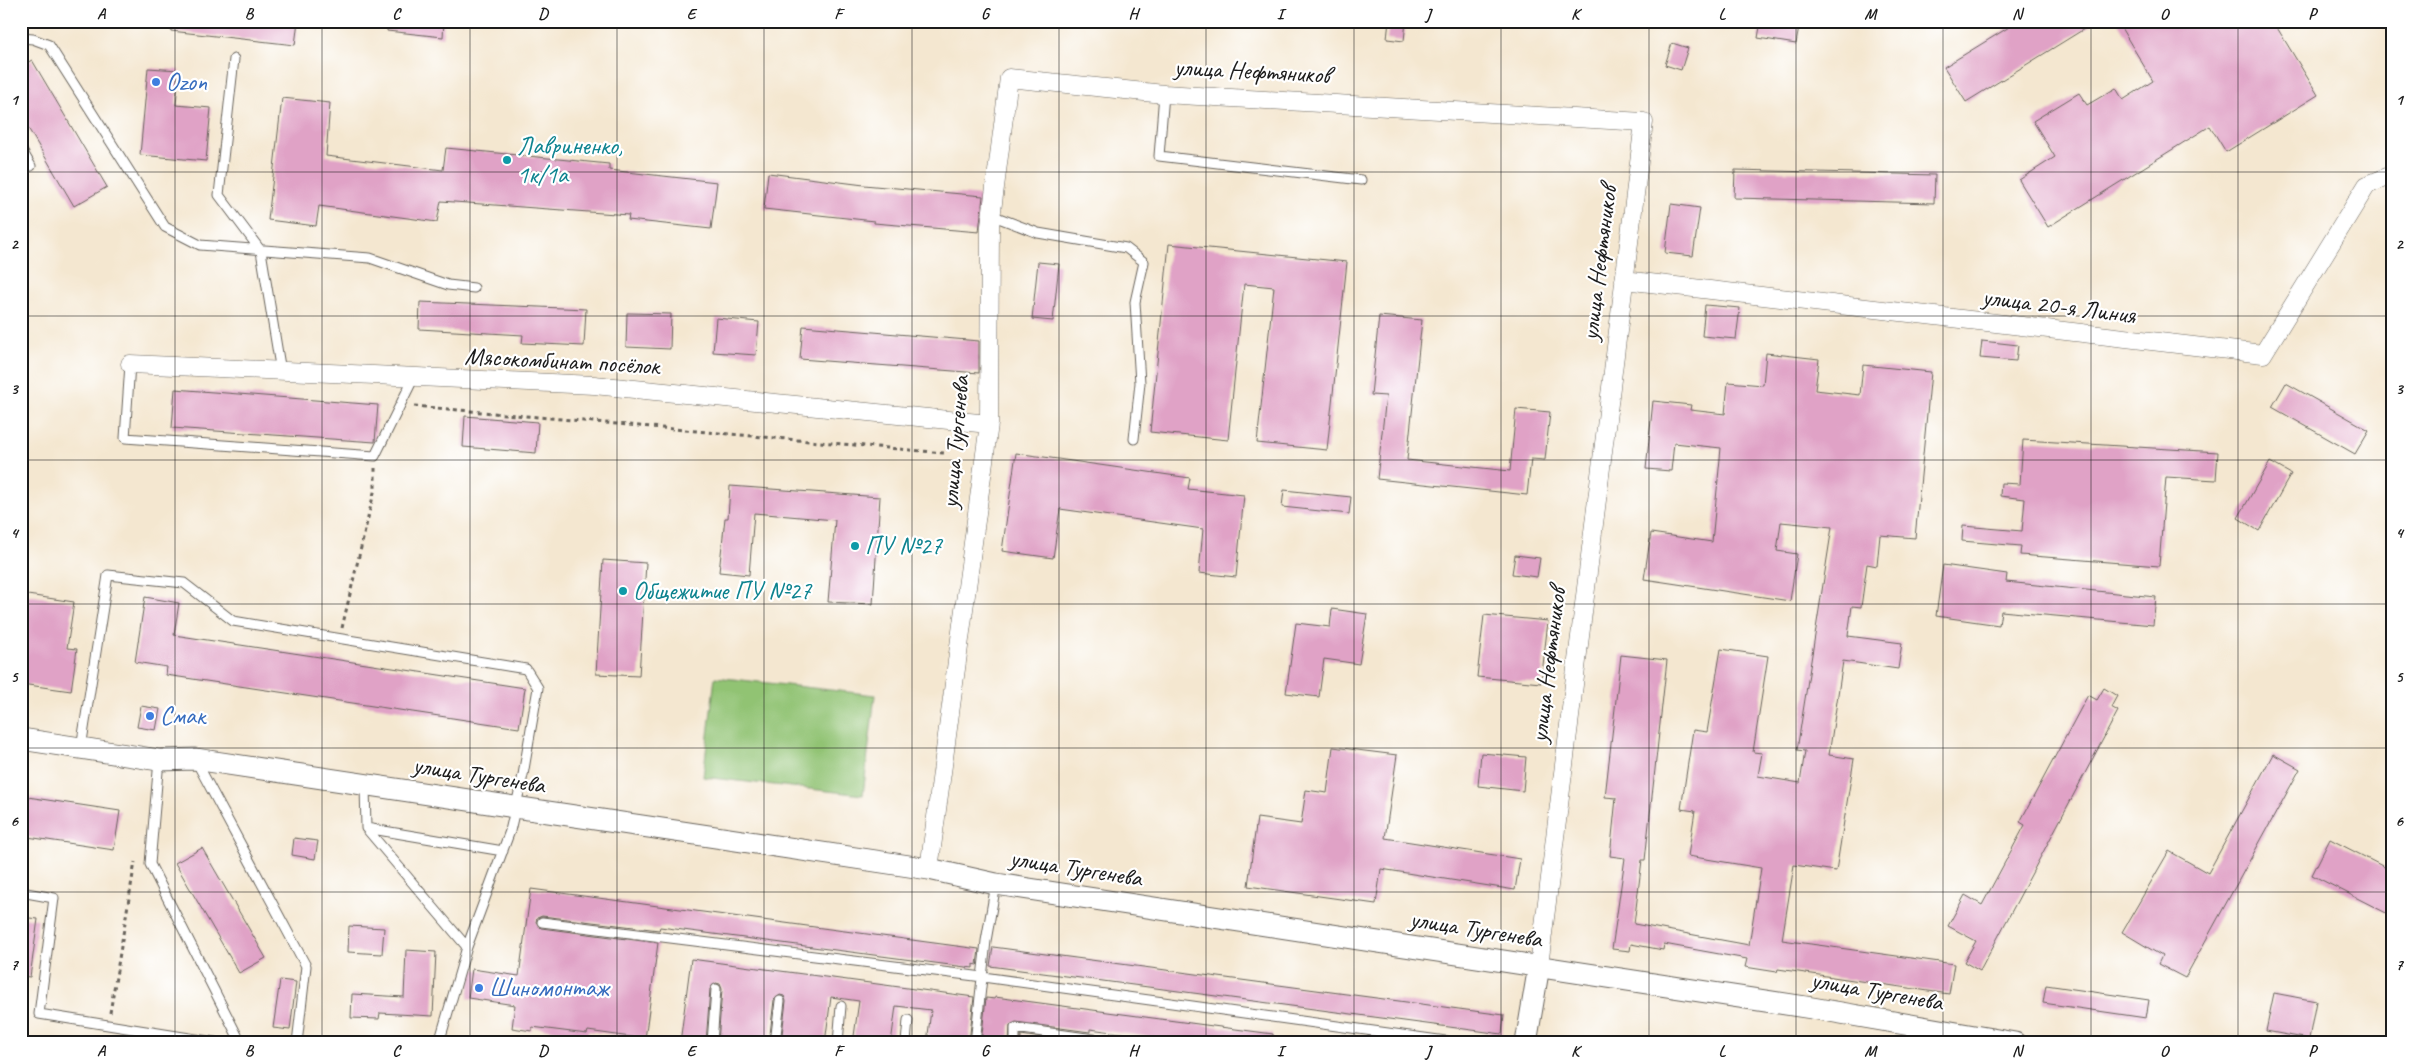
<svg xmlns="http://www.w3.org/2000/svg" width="2413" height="1064" viewBox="0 0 2413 1064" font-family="Caveat,sans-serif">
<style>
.green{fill:#91c373;stroke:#567048}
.building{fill:#e0a2c6}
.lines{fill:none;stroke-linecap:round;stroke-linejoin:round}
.service-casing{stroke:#68635b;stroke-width:11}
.minor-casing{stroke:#68635b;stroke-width:19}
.tertiary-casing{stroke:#68635b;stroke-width:23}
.path{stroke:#68635b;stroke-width:3;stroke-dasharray:4 4;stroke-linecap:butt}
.service{stroke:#fff;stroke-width:9}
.minor{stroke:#fff;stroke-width:18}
.tertiary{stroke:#fff;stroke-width:21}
.grid{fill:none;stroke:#1c1c1c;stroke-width:1;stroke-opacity:0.55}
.shop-dot{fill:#3f7fe0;stroke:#fff;stroke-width:2}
.culture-dot{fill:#0f9aa8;stroke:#fff;stroke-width:2}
.labels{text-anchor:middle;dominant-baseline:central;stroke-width:4.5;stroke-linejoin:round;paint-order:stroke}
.street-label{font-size:25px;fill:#1c1c1c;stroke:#fff}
.shop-label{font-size:25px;fill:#366cbe;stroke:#fff;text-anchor:start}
.culture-label{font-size:25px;fill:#0d838f;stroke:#fff;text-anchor:start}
.neatline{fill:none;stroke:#1c1c1c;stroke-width:2}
.grid-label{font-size:16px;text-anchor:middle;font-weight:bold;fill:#1c1c1c}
</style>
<rect width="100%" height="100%" fill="#fff"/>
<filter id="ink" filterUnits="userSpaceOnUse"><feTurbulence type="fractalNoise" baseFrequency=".02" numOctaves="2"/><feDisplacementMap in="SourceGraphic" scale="10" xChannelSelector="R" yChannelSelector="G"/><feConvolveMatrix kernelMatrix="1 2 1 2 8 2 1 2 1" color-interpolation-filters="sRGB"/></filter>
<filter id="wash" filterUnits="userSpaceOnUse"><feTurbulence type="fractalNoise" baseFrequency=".0096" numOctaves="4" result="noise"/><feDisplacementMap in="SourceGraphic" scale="20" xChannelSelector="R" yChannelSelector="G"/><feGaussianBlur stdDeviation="1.12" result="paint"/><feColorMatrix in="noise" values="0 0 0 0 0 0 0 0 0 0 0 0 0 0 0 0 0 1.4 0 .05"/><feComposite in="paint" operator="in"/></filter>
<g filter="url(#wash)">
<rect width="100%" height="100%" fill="#f4e7d0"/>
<!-- green -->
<path class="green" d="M715,677L875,695L863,795L703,777Z"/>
<g id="blocks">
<!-- building -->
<path class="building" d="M171,21H298L295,45L171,31Z
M387,21H444L443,37L387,31Z
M1389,21H1406L1404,41L1387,39Z
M1761,21H1800L1796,44L1758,38Z
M2019,21H2097L1966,102L1944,67Z
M2117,21H2273L2318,95L2226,152L2210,126L2048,227L2019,180L2055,157L2033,121L2079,93L2087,105L2116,88L2123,100L2153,81Z
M1672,43L1688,48L1681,70L1665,65Z
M32,60L107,187L74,206L21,116V66Z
M148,68L179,70L176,105L211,108L206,161L140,155Z
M282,98L330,103L326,156L443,170L446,148L609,164V170L717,182L711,229L628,220L629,215L441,201L437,222L319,206L316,226L268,220Z
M1735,170L1935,175L1934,203L1734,198Z
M768,173L864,185L983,196L979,232L874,223V221L764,209Z
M1671,204L1700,208L1693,256L1665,253Z
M1169,244L1347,262L1327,450L1257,443L1274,287L1244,284L1228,440L1150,432Z
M1038,262L1059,264L1053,321L1032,319Z
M420,302L586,309L584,346L522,343L523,335L419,329Z
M1705,305L1740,308L1736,339L1702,336Z
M627,313L671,314L670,349L626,347Z
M1379,316L1422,320L1407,460L1510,471L1516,409L1550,412L1545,460L1531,459L1527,495L1377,479L1386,396L1371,395Z
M716,318L759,322L756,355L713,352Z
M803,326L979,341V373L800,359Z
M1982,341L2018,345L2016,361L1980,358Z
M1766,353L1819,359L1815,390L1860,395L1863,365L1931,372L1915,538L1880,535L1877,566L1867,564L1861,607L1852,606L1848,636L1902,643L1898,669L1843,661L1829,755L1854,759L1836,871L1794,865L1782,940L1954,964L1949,994L1778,969L1777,972L1745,967L1747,959L1664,944L1663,950L1631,944L1630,951L1612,949L1625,858L1610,856L1616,798L1605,797L1621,655L1667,660L1645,860H1642L1634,924L1749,945L1761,868L1688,856L1695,811L1681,809L1693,730L1707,732L1721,649L1768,656L1753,752L1762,753L1758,776L1800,783L1805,751L1797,750L1832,527L1781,522L1777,551L1797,554L1790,601L1644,579L1651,533L1712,542L1721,448L1674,443L1671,471L1646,469L1653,401L1691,405L1690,410L1725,414L1728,382L1763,385Z
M2286,383L2369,430L2355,454L2272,407Z
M175,389L378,405L375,442L172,428Z
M465,416L538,422L536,453L463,447Z
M2023,440L2218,452L2216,480L2166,477L2159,566L2020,555L2021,546L1962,541L1963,526L2022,531L2025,499L2000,496L2001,483L2020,484Z
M1016,453L1190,478L1188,489L1244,495L1236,577L1199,573L1203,529L1060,509L1053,558L1002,551Z
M2270,462L2291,474L2259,531L2238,518Z
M730,486L880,497L873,604L828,602L835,520L754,513L749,575L719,572L725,518H728Z
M1284,490L1351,497L1349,514L1282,507Z
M1515,555L1540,558L1537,577L1512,574Z
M603,560L646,563L639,676L596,674Z
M1943,565L2007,574L2006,582L2156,597L2153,625L2001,611L1999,625L1936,616Z
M21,594L74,602L67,648L77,649L71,691L21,684Z
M145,597L179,603L174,635L525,688L519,728L166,675L167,667L135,662Z
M1332,609L1367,614L1359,664L1324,659L1319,697L1286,693L1296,623L1330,627Z
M1484,615L1548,621L1541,683L1477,677Z
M2104,688L2117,696L2111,707L2118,711L1980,971L1964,962L1976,941L1948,926L1965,895L1982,905L2025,825L2020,822L2088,695L2097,700Z
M141,706L160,709L156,730L137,727Z
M1333,747L1397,755L1385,838L1520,859L1515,890L1381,869L1376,904L1248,886L1257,818L1301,824L1306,790L1327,793Z
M1481,753L1526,757L1523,791L1478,786Z
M2273,754L2300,769L2185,978L2158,964L2162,956L2122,932L2169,851L2208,873Z
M21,796L120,811L114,850L21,836Z
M294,838L318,841L315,859L292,855Z
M2330,839L2392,871V916L2312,875Z
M202,848L266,958L239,973L175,863Z
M531,889L979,949L977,965L973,964V968L660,927L659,930L542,916L537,918L536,922L541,928L658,943L645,1039L588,1031L587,1034L532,1027V1031L512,1028L515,1005L468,998L472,969L519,976Z
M21,917L38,919L30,977L21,976Z
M349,926L384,928L382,954L348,952Z
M993,947L1504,1015L1502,1034L990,966Z
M406,950L436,952L433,1016L380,1013L379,1019L351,1018L352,994L404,997Z
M691,959L974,997L969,1043H927L931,1010L896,1006L891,1043H853L859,1001L831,997L825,1043H781L786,1001L784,996L780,995L774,1000L769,1043H718L722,989L720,984L716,983L710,989L706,1043H680Z
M280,980L296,982L290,1030L273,1028Z
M2046,985L2149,1000L2146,1018L2043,1003Z
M2274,993L2316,1001L2309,1039L2266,1031Z
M995,997L1273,1034V1043H1196L1090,1029V1032L1016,1022L1010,1025L1009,1043H981L986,998L995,999Z
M1021,1035L1075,1043H1021Z"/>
</g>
</g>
<g filter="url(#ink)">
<use href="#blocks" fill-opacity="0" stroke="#68635b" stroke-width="1"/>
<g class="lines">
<defs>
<path id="service" d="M21,38L33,39L49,45L165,227L200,245L370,258L448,285L474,288
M234,59L219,195L261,251L281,372
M1164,94L1159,156L1361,180
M21,149L31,166L21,165
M991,215L1038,233L1126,248L1144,262L1135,302L1140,383L1134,439
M130,364L125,438L375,456L414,377
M81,748L108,575L184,583L233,621L526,669L538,688L523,775L510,831L467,947L439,1043
M159,760L150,864L241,1043
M196,761L306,966L297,1043
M365,785L366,828L503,851
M366,828L467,947
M21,892L54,898L39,1014L221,1043
M542,922L983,977L1460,1043
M712,1043L716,989
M775,1043L780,1001
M838,1043L841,1006
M906,1043L908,1020
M975,1043L986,941L996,884
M1015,1043V1028L1122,1043"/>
<path id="minor" d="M1624,280L2263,354L2367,185L2392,175
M130,364L594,385L989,424
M929,869L989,424L990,226L1009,78L1164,94L1644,122L1539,966"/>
<path id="tertiary" d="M21,739L159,760L195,759L929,869L996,884L1812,1008L2015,1043
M1526,1043L1539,966"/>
</defs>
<!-- service casing -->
<use href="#service" class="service-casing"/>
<!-- minor casing -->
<use href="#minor" class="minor-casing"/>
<!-- tertiary casing -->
<use href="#tertiary" class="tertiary-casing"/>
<!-- path -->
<path class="path" d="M414,406L944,453
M342,628L375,488V468
M110,1013L135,862"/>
<!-- service -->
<use href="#service" class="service"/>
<!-- minor -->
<use href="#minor" class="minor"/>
<!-- tertiary -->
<use href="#tertiary" class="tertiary"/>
</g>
</g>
<!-- grid -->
<path class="grid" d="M175,21V1043M322,21V1043M470,21V1043M617,21V1043M764,21V1043M912,21V1043M1059,21V1043M1206,21V1043M1354,21V1043M1501,21V1043M1649,21V1043M1796,21V1043M1943,21V1043M2091,21V1043M2238,21V1043M21,172H2392M21,316H2392M21,460H2392M21,604H2392M21,748H2392M21,892H2392"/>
<!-- markers -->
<g class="shop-dot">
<circle cx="156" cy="82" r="5"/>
<circle cx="150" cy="716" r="5"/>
<circle cx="479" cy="988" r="5"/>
</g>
<g class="culture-dot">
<circle cx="507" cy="160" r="5"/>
<circle cx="855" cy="546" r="5"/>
<circle cx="623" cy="591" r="5"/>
</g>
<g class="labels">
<!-- street labels -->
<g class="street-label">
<text transform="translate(1252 71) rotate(3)">улица Нефтяников</text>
<text transform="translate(1599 263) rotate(-83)">улица Нефтяников</text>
<text transform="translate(2059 306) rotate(7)">улица 20-я Линия</text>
<text transform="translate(562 361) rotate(3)">Мясокомбинат посёлок</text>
<text transform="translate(955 442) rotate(-85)">улица Тургенева</text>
<text transform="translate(1548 665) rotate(-83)">улица Нефтяников</text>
<text transform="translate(479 775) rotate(9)">улица Тургенева</text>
<text transform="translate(1076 868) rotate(9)">улица Тургенева</text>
<text transform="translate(1476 929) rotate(9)">улица Тургенева</text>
<text transform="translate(1877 991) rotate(10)">улица Тургенева</text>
</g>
<!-- shop labels -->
<g class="shop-label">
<text x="166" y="82">Ozon</text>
<text x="160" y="716">Смак</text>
<text x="489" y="988">Шиномонтаж</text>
</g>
<!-- culture labels -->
<g class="culture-label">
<text x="517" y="146">Лавриненко,<tspan x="517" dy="29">1к/1а</tspan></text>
<text x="865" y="546">ПУ №27</text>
<text x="633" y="591">Общежитие ПУ №27</text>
</g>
</g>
<!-- margin -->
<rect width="2413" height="1064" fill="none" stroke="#fff" stroke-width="55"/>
<rect x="28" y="28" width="2358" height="1008" class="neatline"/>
<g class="grid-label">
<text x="101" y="19">A</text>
<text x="249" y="19">B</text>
<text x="396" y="19">C</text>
<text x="543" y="19">D</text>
<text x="691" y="19">E</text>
<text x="838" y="19">F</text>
<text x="985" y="19">G</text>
<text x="1133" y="19">H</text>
<text x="1280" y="19">I</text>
<text x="1428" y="19">J</text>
<text x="1575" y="19">K</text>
<text x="1722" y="19">L</text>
<text x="1870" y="19">M</text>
<text x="2017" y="19">N</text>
<text x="2164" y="19">O</text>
<text x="2312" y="19">P</text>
<text x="14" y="105">1</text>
<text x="2399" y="105">1</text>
<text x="14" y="249">2</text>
<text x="2399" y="249">2</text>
<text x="14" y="394">3</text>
<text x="2399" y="394">3</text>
<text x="14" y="538">4</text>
<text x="2399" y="538">4</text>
<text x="14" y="682">5</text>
<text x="2399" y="682">5</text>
<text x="14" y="826">6</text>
<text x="2399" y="826">6</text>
<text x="14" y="970">7</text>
<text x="2399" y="970">7</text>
<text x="101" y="1056">A</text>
<text x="249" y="1056">B</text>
<text x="396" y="1056">C</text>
<text x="543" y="1056">D</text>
<text x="691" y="1056">E</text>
<text x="838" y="1056">F</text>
<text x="985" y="1056">G</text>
<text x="1133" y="1056">H</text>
<text x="1280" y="1056">I</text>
<text x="1428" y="1056">J</text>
<text x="1575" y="1056">K</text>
<text x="1722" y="1056">L</text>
<text x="1870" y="1056">M</text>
<text x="2017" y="1056">N</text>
<text x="2164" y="1056">O</text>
<text x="2312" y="1056">P</text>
</g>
</svg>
